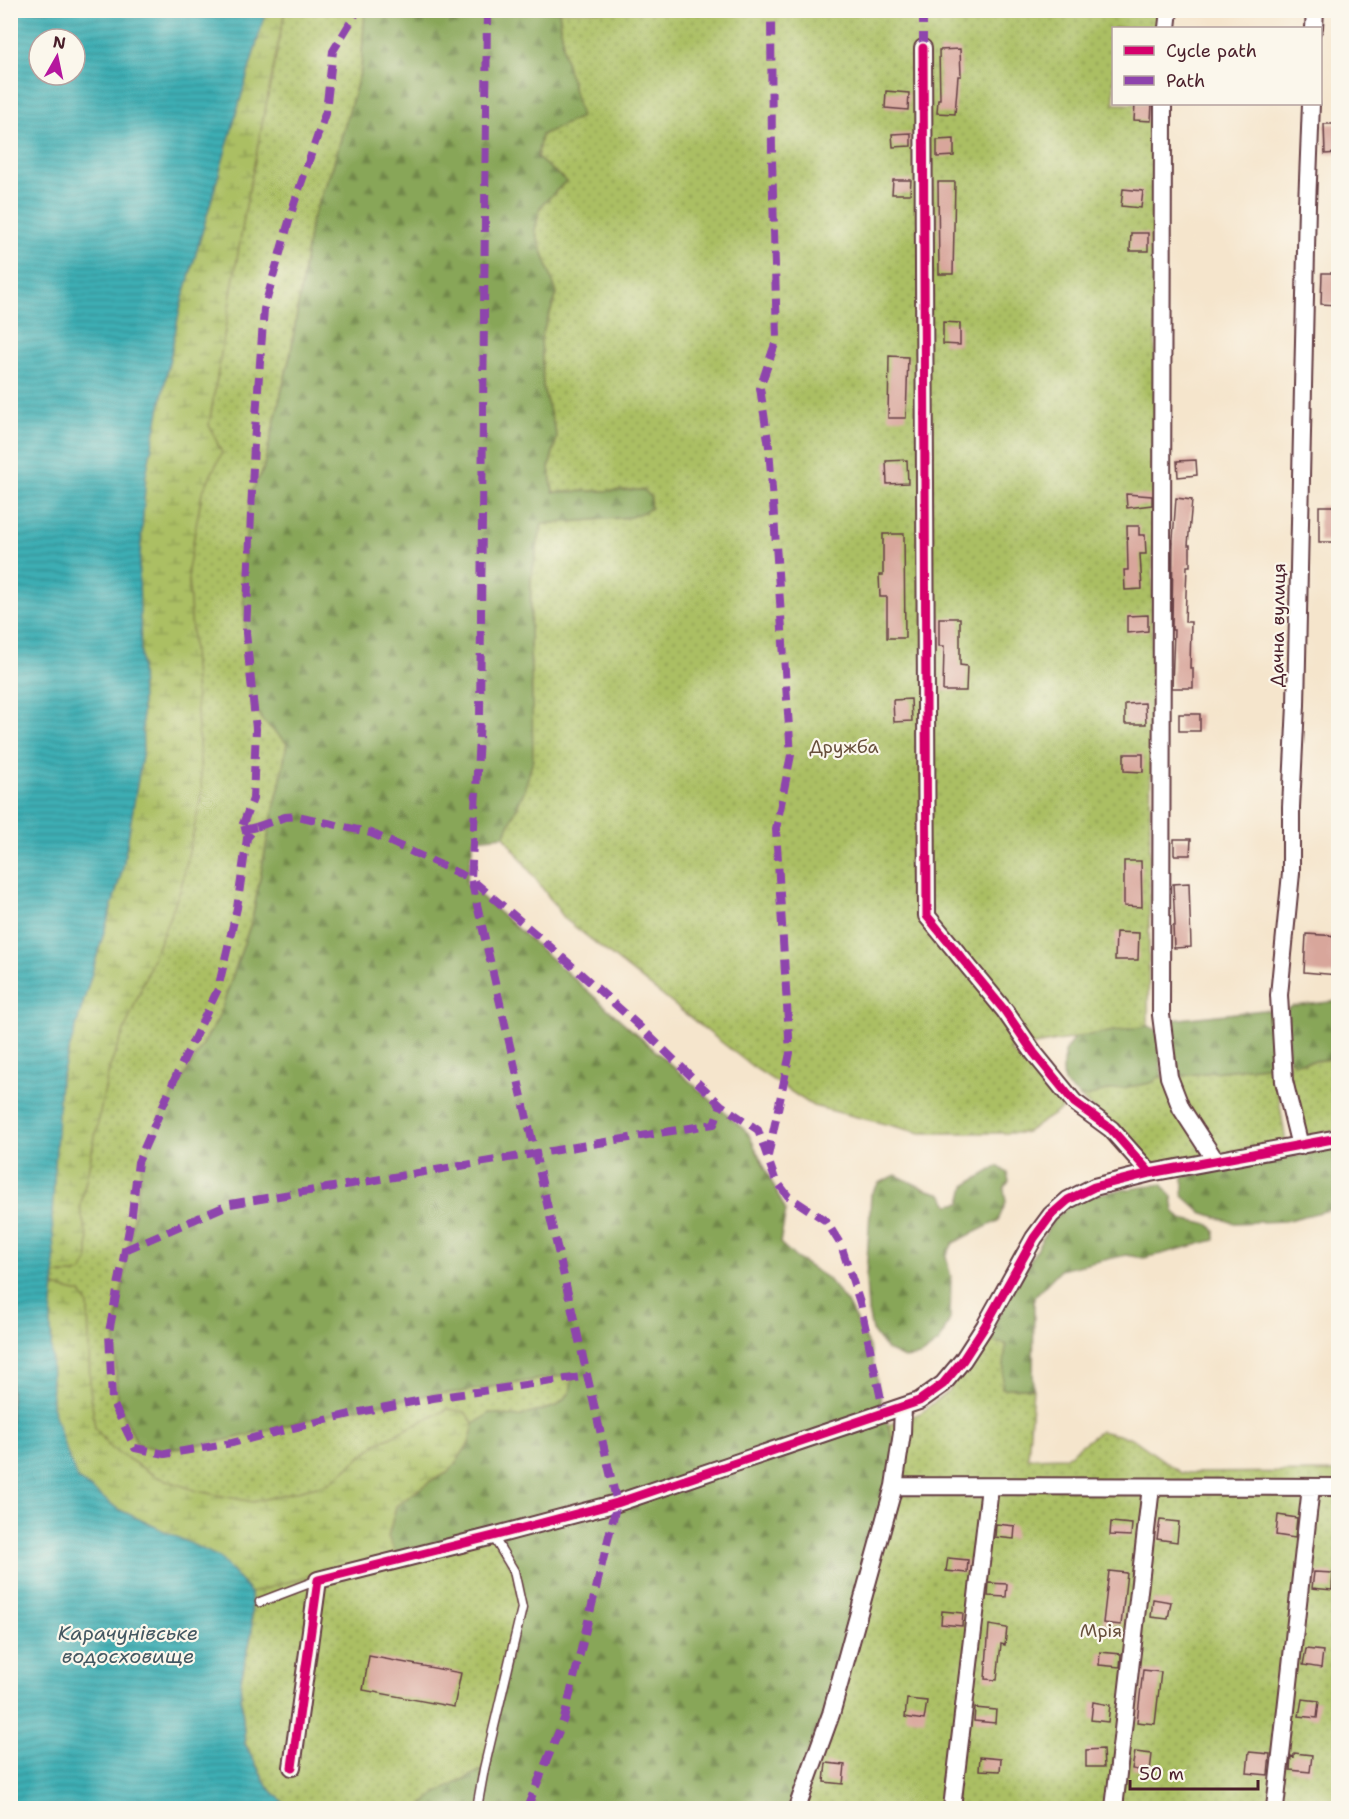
<svg xmlns="http://www.w3.org/2000/svg" width="1349" height="1819" viewBox="0 0 1349 1819" font-family="'Shantell Sans',sans-serif">
<style>
.green{fill:url(#green-dots);stroke:#7a6f47;stroke-width:1.5}
.forest{fill:url(#forest-firs);stroke:#696242;stroke-width:1.5}
.wetland{fill:url(#wetland-marsh);stroke:#7a6f47;stroke-width:1.5}
.water{fill:url(#water-rules);stroke:#436670;stroke-width:1.5;fill-rule:evenodd}
.building{fill:#d8a69b}
.lines{fill:none;stroke-linecap:round;stroke-linejoin:round}
.service-casing{stroke:#643d43;stroke-width:11}
.minor-casing{stroke:#643d43;stroke-width:20}
.service{stroke:#fff;stroke-width:8}
.minor{stroke:#fff;stroke-width:16}
.quiet{stroke:#8e44ad;stroke-width:8;stroke-dasharray:15 8;stroke-linecap:butt}
.cycleway-casing{stroke:#fbf7ec;stroke-width:13}
.cycleway{stroke:#d6006c;stroke-width:9}
.labels{text-anchor:middle;dominant-baseline:central;stroke-width:4.5;stroke-linejoin:round;paint-order:stroke}
.street-label{font-size:18px;fill:#4a1f2b;stroke:#fbf7ec}
.park-label{font-size:18px;fill:#674f3c;stroke:#fbf7ec}
.water-label{font-size:20px;font-style:italic;fill:#445862;stroke:#fbf7ec}
</style>
<defs>
<pattern id="green-dots" width="8" height="8" patternUnits="userSpaceOnUse" patternTransform="scale(1.5)"><rect width="8" height="8" fill="#abbf63"/><path d="M2 2h.1M6 6h.1" fill="none" stroke="#8d9b52" stroke-width="1.8" stroke-linecap="round"/></pattern>
<pattern id="forest-firs" width="22" height="20" patternUnits="userSpaceOnUse" patternTransform="scale(1.5)"><rect width="22" height="20" fill="#88a659"/><path d="M5 1l3.5 6h-7zM16 11l3.5 6h-7z" fill="#71874a"/></pattern>
<pattern id="wetland-marsh" width="20" height="14" patternUnits="userSpaceOnUse" patternTransform="scale(1.5)"><rect width="20" height="14" fill="#abbf63"/><path d="M1 5h8M5 5V1M11 12h8M15 12V8" fill="none" stroke="#8d9b52"/></pattern>
<pattern id="water-rules" width="6" height="5" patternUnits="userSpaceOnUse" patternTransform="scale(1.5)"><rect width="6" height="5" fill="#3caeb4"/><path d="M0 2.5h6" fill="none" stroke="#348d93"/></pattern>
</defs>
<rect width="100%" height="100%" fill="#fbf7ec"/>
<filter id="ink" filterUnits="userSpaceOnUse"><feTurbulence type="fractalNoise" baseFrequency=".0167" numOctaves="2"/><feDisplacementMap in="SourceGraphic" scale="12" xChannelSelector="R" yChannelSelector="G"/><feConvolveMatrix kernelMatrix="1 2 1 2 8 2 1 2 1" color-interpolation-filters="sRGB"/></filter>
<filter id="wash" filterUnits="userSpaceOnUse"><feTurbulence type="fractalNoise" baseFrequency=".008" numOctaves="4" result="noise"/><feDisplacementMap in="SourceGraphic" scale="24" xChannelSelector="R" yChannelSelector="G"/><feGaussianBlur stdDeviation="1.35" result="paint"/><feColorMatrix in="noise" values="0 0 0 0 0 0 0 0 0 0 0 0 0 0 0 0 0 1.4 0 .05"/><feComposite in="paint" operator="in"/></filter>
<g filter="url(#wash)">
<rect width="100%" height="100%" fill="#f5e5cc"/>
<!-- green -->
<path class="green" d="M266,11H365L361,70L333,166L311,222L291,352L263,470L251,493L247,527L242,577L262,720L287,743L280,784L271,821L252,920L218,1019L163,1112L142,1163L115,1334L117,1401L138,1445L167,1450L231,1439L356,1408L432,1394L460,1392L573,1374L570,1393L557,1406L518,1417L490,1413L493,1536L514,1571L522,1608L484,1769L437,1793L419,1808H289L268,1787L245,1744L240,1683L252,1632L160,1529L52,1366L54,1287L55,1274Z
M559,11H1164L1162,28H1114V104H1158L1148,1026L1009,1049L1067,1106L1025,1133H921L813,1106L753,1067L565,919L504,836L524,791L532,697L530,649L531,578L542,524L631,517L644,490L553,492L549,468L557,437L543,388L541,337L557,294L535,230L540,207L566,181L537,158L541,135L564,54Z
M1288,1058L1302,1063L1338,1058V1130L1304,1137L1289,1081Z
M1276,1059V1081L1286,1142L1218,1154L1187,1106L1175,1076H1180L1272,1065Z
M1162,1075L1204,1156L1151,1164L1079,1096L1086,1097Z
M985,1341L1007,1344L1002,1388H1033L1028,1458L1066,1457L1100,1431L1132,1438L1181,1473L1338,1472V1808H787L824,1710L896,1451L888,1425L921,1413L948,1391Z"/>
<!-- forest -->
<path class="forest" d="M365,11H559L564,54L581,117L541,135L537,158L566,181L540,207L535,230L557,294L541,337L543,388L557,437L549,468L553,492L644,490L651,497L650,509L631,517L542,524L531,578L530,649L532,697L533,760L524,791L504,836L474,839L466,883L748,1133L786,1211L780,1243L796,1258L827,1278L847,1303L870,1348L884,1413L896,1451L824,1710L787,1808H419L437,1793L484,1769L522,1608L514,1571L493,1537L397,1556L388,1537L396,1506L430,1481L449,1472L469,1443L474,1424L490,1413L518,1417L557,1406L570,1393L573,1374L460,1392L432,1394L356,1408L231,1439L167,1450L138,1445L117,1401L115,1334L142,1163L163,1112L218,1019L252,920L271,821L280,784L287,743L262,720L250,695L242,577L247,527L251,493L263,470L291,352L311,222L333,166L361,70Z
M1338,1001V1058L1294,1063L1288,1058L1287,1009L1293,1006Z
M1264,1010L1271,1011L1275,1014L1276,1059L1272,1065L1180,1076H1175L1168,1026L1171,1020Z
M1148,1026L1157,1030L1162,1075L1151,1083L1110,1090L1086,1097L1079,1096L1064,1083C1062,1065 1061,1050 1076,1037Z
M1338,1148V1208L1284,1221L1234,1223L1201,1212L1183,1196V1177Z
M998,1166L1007,1173L1009,1181L1004,1189L1006,1202L998,1221L953,1243L946,1257L951,1277L950,1319L939,1342L920,1356L904,1358L887,1350L872,1331L868,1311L866,1278L871,1194L879,1183L896,1175L925,1189L942,1194L949,1205L961,1203L965,1186Z
M1162,1184L1172,1197L1174,1211L1181,1219L1210,1225L1215,1231V1240L1157,1255L1144,1258L1126,1255L1060,1270L1034,1297L1033,1388H1002L1006,1344L985,1341L1053,1220L1071,1204L1096,1194Z"/>
<!-- wetland -->
<path class="wetland" d="M177,11H285L247,200L209,425L222,453L202,493L188,570L202,793L181,888L109,1069L80,1209L88,1239V1260L82,1272L75,1274H55L11,961Z
M10,1283L54,1287L81,1293L88,1304L90,1388L95,1428L111,1448L155,1476L197,1491L253,1502L329,1483L379,1442L448,1409L465,1412L474,1424L469,1443L449,1472L430,1481L396,1506L388,1537L397,1556L318,1573L251,1593L252,1632L240,1683L245,1743L268,1787L10,1611Z"/>
<!-- water -->
<path class="water" d="M11,10L266,11L180,309L146,475L139,570L143,750L123,868L60,1081L52,1216L55,1274L51,1316L52,1405L66,1451L78,1479L118,1509L219,1557L251,1593L252,1632L240,1683L245,1744L268,1787L289,1808H11ZM39,39H75V75H39Z"/>
<g id="blocks">
<!-- building -->
<path class="building" d="M960,49L961,76H958L955,114L937,113L938,99H940L939,50Z
M886,91L909,93L908,110L885,108Z
M1135,104H1152L1151,121L1134,120Z
M1324,124H1338V153L1325,154Z
M911,133V146L893,147L892,134Z
M954,139V156L937,157V140Z
M893,180H911L910,194H892Z
M938,182H955L953,274H939Z
M1123,189L1143,191L1141,208L1121,206Z
M1131,233H1148V251H1130Z
M1322,273H1338V305L1321,304Z
M943,322L960,323V345L943,344Z
M889,356L908,357L906,418H888Z
M907,460L908,483L887,484L886,461Z
M1196,460L1197,475L1178,477L1177,461Z
M1126,494L1152,496V505L1127,508Z
M1176,498L1192,500L1188,545H1190V566H1187L1185,622H1191L1190,668H1193V688H1172L1174,630H1172L1173,539Z
M1319,506H1338V542H1319Z
M1127,526H1139V535H1145L1146,554H1140L1142,589L1125,590L1124,570H1128Z
M883,534H904L905,638H887V597H880L879,575H883Z
M1148,615V631L1127,633V616Z
M939,618H960V665L967,666L966,691H943L944,646H939Z
M911,699L912,721L894,722L893,700Z
M1145,703L1146,724H1125V704Z
M1179,714H1200V731H1179Z
M1124,754H1143V772L1124,771Z
M1174,839H1191L1190,855H1174Z
M1124,861H1141L1142,907L1124,906Z
M1189,883L1191,947L1174,948L1173,926H1175L1173,884Z
M1116,932L1139,933L1138,960H1115Z
M1306,934L1338,936V975L1304,972Z
M1278,1515L1297,1518L1295,1538L1276,1535Z
M1160,1520L1179,1522L1177,1542L1157,1539Z
M1111,1522L1132,1524L1131,1536L1110,1535Z
M996,1524L1015,1526L1014,1539L995,1537Z
M948,1558L968,1560L967,1573L946,1571Z
M1109,1571L1127,1573L1121,1625L1103,1623Z
M1314,1572L1333,1573L1332,1590L1312,1588Z
M989,1583L1007,1584L1006,1597L988,1596Z
M1153,1599L1171,1602L1168,1619L1151,1617Z
M942,1611L963,1613L962,1626L941,1624Z
M989,1625L1007,1628L1005,1645L1001,1644L997,1680L985,1679Z
M1306,1649L1323,1651L1321,1668L1303,1665Z
M1100,1652L1121,1654L1120,1667L1099,1665Z
M369,1656L461,1673L454,1707L363,1690Z
M1143,1670L1161,1672L1155,1724L1137,1722Z
M907,1699L927,1701L924,1720L905,1717Z
M1302,1699L1319,1701L1317,1718L1299,1716Z
M1093,1702L1110,1705L1108,1722L1091,1720Z
M975,1708L996,1710L995,1723L974,1721Z
M1103,1749L1104,1767H1086V1750Z
M1135,1752L1152,1754L1150,1772L1132,1769Z
M1249,1752L1270,1754L1268,1775L1247,1773Z
M1294,1753L1312,1755L1310,1772L1290,1770L1291,1756L1294,1757Z
M980,1757L1001,1759L1000,1771L979,1770Z
M826,1763L845,1765L843,1784L824,1782Z"/>
</g>
</g>
<g filter="url(#ink)">
<use href="#blocks" fill-opacity="0" stroke="#643d43" stroke-width="1.5"/>
<g class="lines">
<defs>
<path id="service" d="M260,1602L318,1580
M477,1808L484,1769L522,1608L514,1571L493,1536"/>
<path id="minor" d="M1167,28L1169,10
M1314,28L1315,10
M923,48L927,916L1005,1011L1034,1053L1074,1102L1111,1129L1150,1173
M1163,104L1161,1015L1169,1077L1181,1108L1215,1160
M1300,1146L1284,1081L1279,995L1291,873V807L1296,705L1307,205L1311,104
M894,1486L1338,1487
M292,1767L318,1580L493,1536L617,1503L919,1401L943,1384L963,1360L985,1326L1034,1238L1051,1215L1068,1200L1094,1187L1150,1173L1338,1138
M797,1808L831,1714L894,1486L902,1433L903,1407
M952,1808L990,1487
M1114,1808L1151,1487
M1275,1808L1311,1487"/>
</defs>
<!-- service casing -->
<use href="#service" class="service-casing"/>
<!-- minor casing -->
<use href="#minor" class="minor-casing"/>
<!-- service -->
<use href="#service" class="service"/>
<!-- minor -->
<use href="#minor" class="minor"/>
<!-- quiet -->
<path class="quiet" d="M487,10L480,719L471,879L544,941L637,1024L721,1105L758,1130L775,1179L788,1196L826,1221L841,1245L860,1303L884,1413
M923,10V48
M256,827L240,831L253,799L256,729L246,633L254,443L264,309L294,204L326,111L333,51L358,10
M768,1156L790,1053L776,829L791,755L769,447L760,388L777,338L772,159L771,10
M125,1250L230,1204L714,1124L721,1105
M527,1808L564,1719L617,1503L471,879L371,833L298,816L285,817L256,827L247,838L237,908L218,989L176,1076L138,1162L132,1214L109,1332L112,1401L135,1448L165,1454L232,1443L354,1413L433,1398L588,1376"/>
<defs>
<path id="cycleway" d="M923,48L927,916L1005,1011L1034,1053L1074,1102L1111,1129L1150,1173
M292,1767L318,1580L493,1536L617,1503L919,1401L943,1384L963,1360L985,1326L1034,1238L1051,1215L1068,1200L1094,1187L1150,1173L1338,1138"/>
</defs>
<!-- cycleway casing -->
<use href="#cycleway" class="cycleway-casing"/>
<!-- cycleway -->
<use href="#cycleway" class="cycleway"/>
</g>
</g>
<g class="labels">
<!-- street labels -->
<g class="street-label">
<text transform="translate(1278 625) rotate(-89)">Дачна вулиця</text>
</g>
<!-- park labels -->
<g class="park-label">
<text x="844" y="747">Дружба</text>
<text x="1101" y="1631">Мрія</text>
</g>
<!-- water labels -->
<g class="water-label">
<text x="128" y="1633">Карачунівське<tspan x="128" dy="23">водосховище</tspan></text>
</g>
</g>
<!-- margin -->
<rect width="1349" height="1819" fill="none" stroke="#fbf7ec" stroke-width="36"/>
<!-- legend -->
<rect x="1112" y="27" width="210" height="78" fill="#fbf7ec" stroke="#b4a19f" stroke-width="1.5"/>
<rect x="1124" y="46" width="30" height="9" fill="#d6006c" stroke="#b4a19f" stroke-width="1.5"/>
<text x="1166" y="57" font-size="18" fill="#4a1f2b">Cycle path</text>
<rect x="1124" y="76" width="30" height="9" fill="#8e44ad" stroke="#b4a19f" stroke-width="1.5"/>
<text x="1166" y="87" font-size="18" fill="#4a1f2b">Path</text>
<!-- north arrow -->
<g transform="translate(57 57) rotate(9)"><circle r="28" fill="#fbf7ec" stroke="#b4a19f" stroke-width="1.5"/>
<path d="M0-4.5L10 22L0 15L-10 22Z" fill="#b5179e"/>
<text y="-9" font-size="16" font-weight="bold" text-anchor="middle" fill="#4a1f2b">N</text>
</g>
<!-- scale -->
<path d="M1130 1780v9h128v-9" fill="none" stroke="#4a1f2b" stroke-width="3"/>
<text x="1139" y="1780" font-size="18" fill="#4a1f2b" stroke="#fbf7ec" stroke-width="4.5" paint-order="stroke">50 m</text>
</svg>
